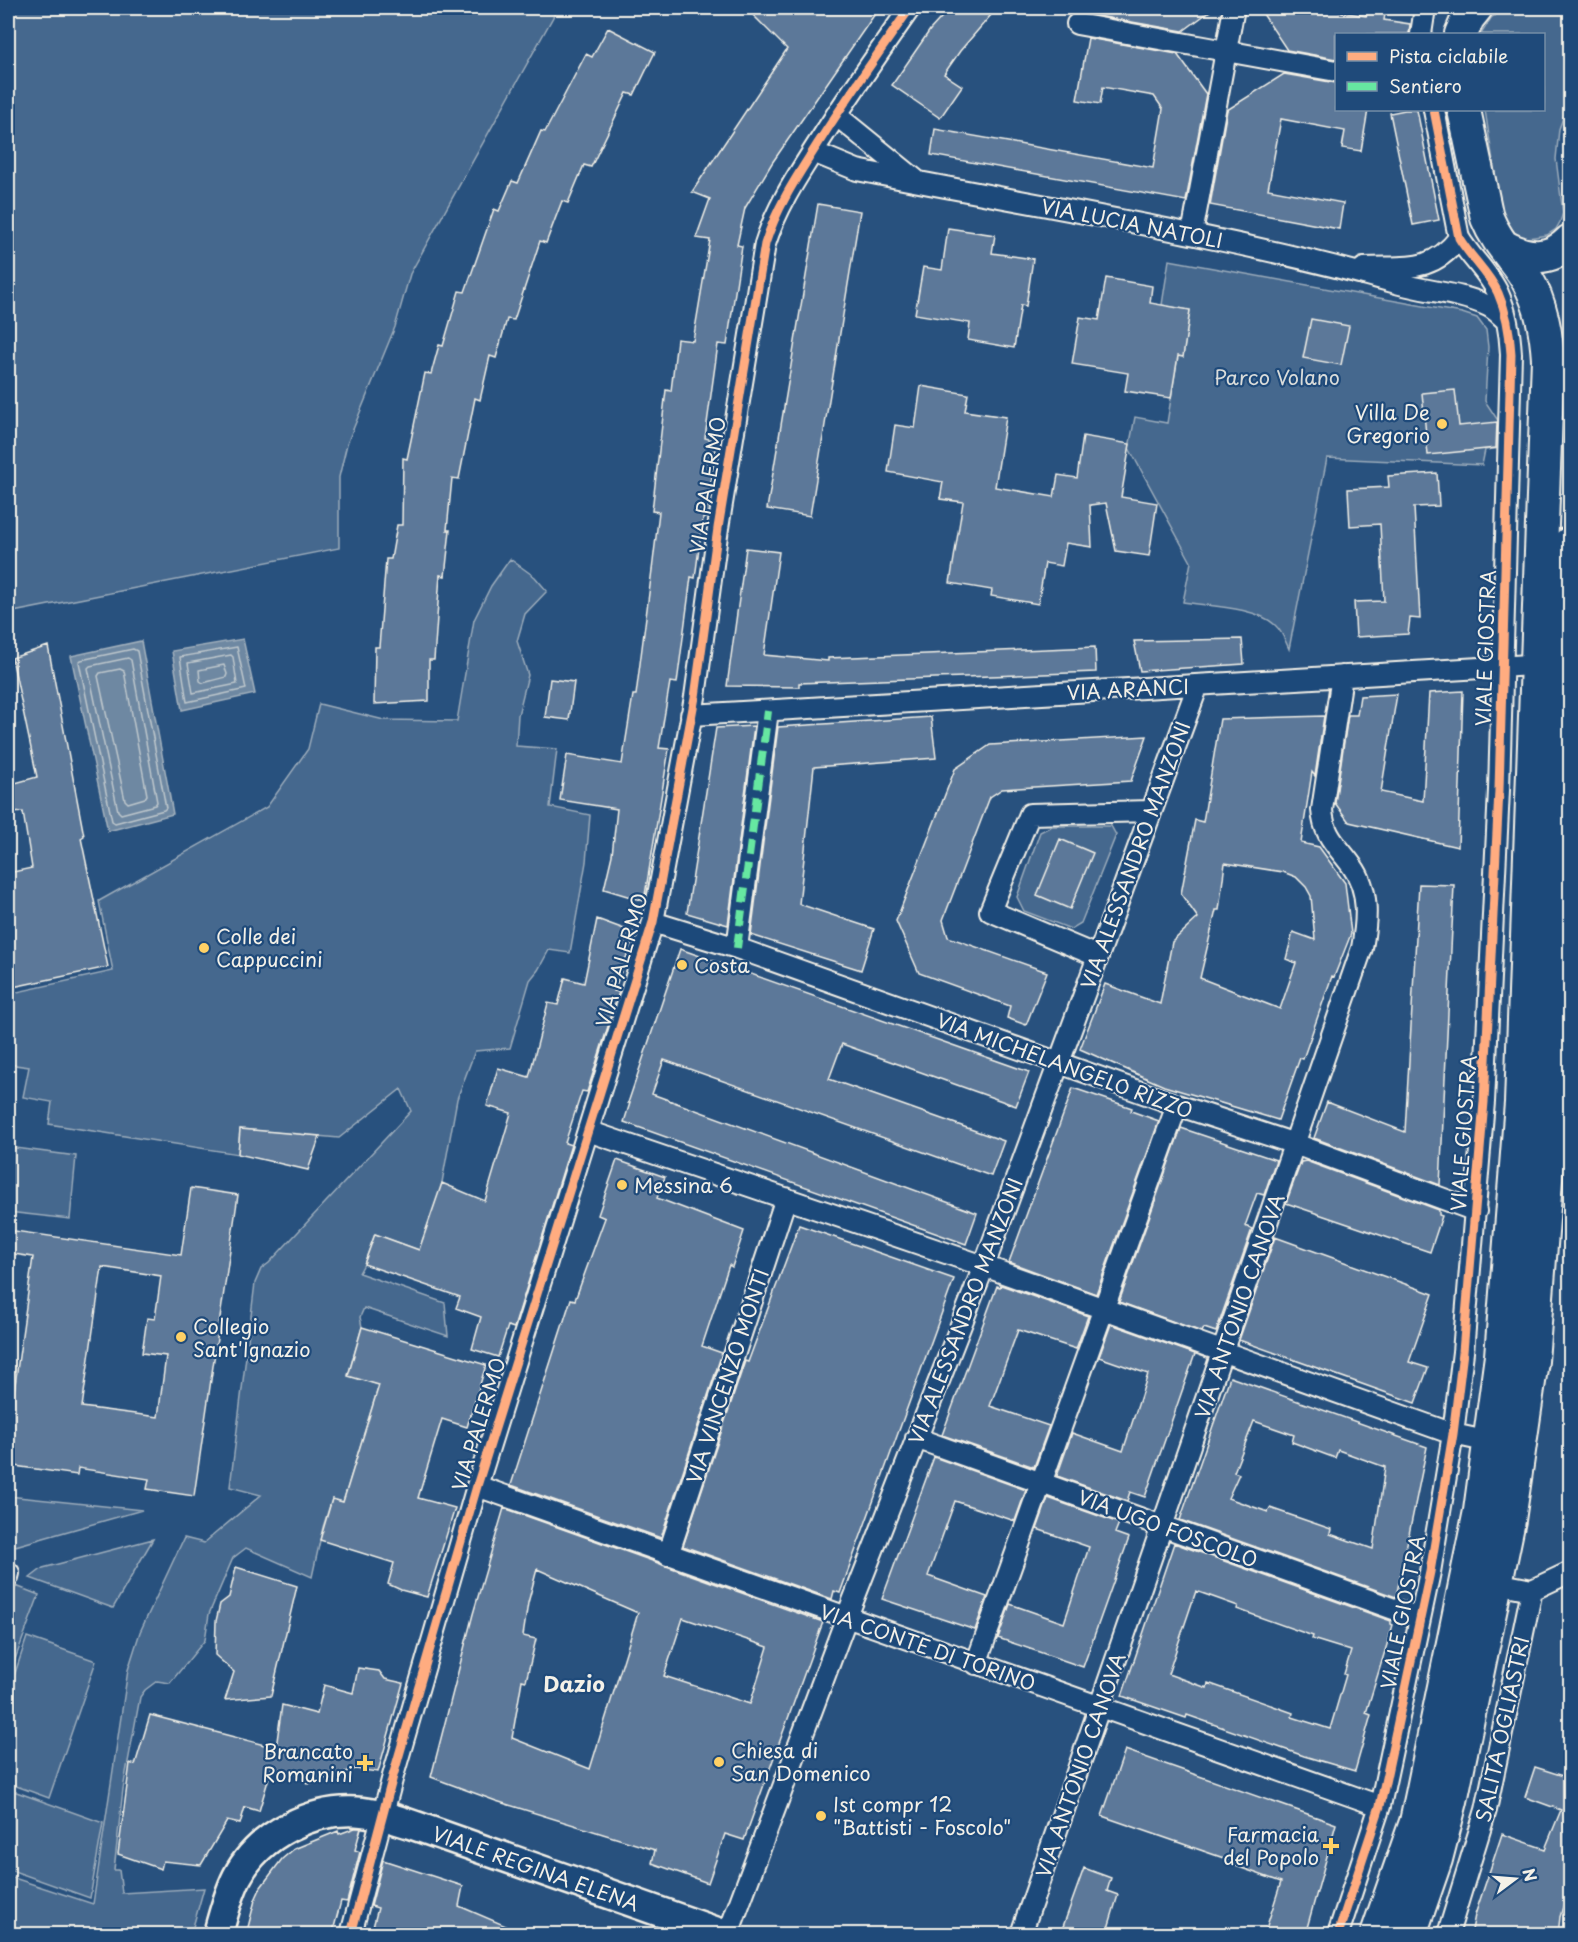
<svg xmlns="http://www.w3.org/2000/svg" width="1578" height="1942" viewBox="0 0 1578 1942" font-family="'Playpen Sans',sans-serif">
<style>
.green{fill:#45688e;stroke:#9cacbb;stroke-width:1.5}
.water{fill:#6e88a2;stroke:#a4b2be;stroke-width:1.5}
.lines{fill:none;stroke-linecap:round;stroke-linejoin:round}
.shore{stroke:#bec7cc;stroke-width:1.5}
.building{fill:#5b7899;stroke:#f4f1e8;stroke-width:1.5;fill-rule:evenodd}
.street-casing{stroke:#f4f1e8;stroke-width:24}
.secondary-casing{stroke:#f4f1e8;stroke-width:33}
.primary-casing{stroke:#f4f1e8;stroke-width:36}
.street{stroke:#1f4a7a;stroke-width:20}
.secondary{stroke:#1f4a7a;stroke-width:28}
.primary{stroke:#1f4a7a;stroke-width:32}
.quiet{stroke:#66e7a1;stroke-width:8;stroke-dasharray:15 8;stroke-linecap:butt}
.cycleway-casing{stroke:#1f4a7a;stroke-width:13}
.cycleway{stroke:#ffac80;stroke-width:9}
.poi-dot{fill:#ffd166;stroke:#1f4a7a;stroke-width:2}
.labels{text-anchor:middle;dominant-baseline:central;stroke-width:4.5;stroke-linejoin:round;paint-order:stroke}
.street-label{font-size:20px;fill:#f4f1e8;stroke:#1f4a7a}
.park-label{font-size:20px;fill:#dadcda;stroke:#1f4a7a}
.poi-label{font-size:20px;fill:#f4f1e8;stroke:#1f4a7a;text-anchor:start}
.neighbourhood-label{font-size:21px;font-weight:bold;fill:#f4f1e8;stroke:#1f4a7a}
</style>
<rect width="100%" height="100%" fill="#28517e"/>
<filter id="ink" filterUnits="userSpaceOnUse"><feTurbulence type="fractalNoise" baseFrequency=".0167" numOctaves="2"/><feDisplacementMap in="SourceGraphic" scale="12" xChannelSelector="R" yChannelSelector="G"/><feConvolveMatrix kernelMatrix="1 2 1 2 8 2 1 2 1" color-interpolation-filters="sRGB"/></filter>
<g filter="url(#ink)">
<!-- green -->
<path class="green" d="M8,8H558L410,274L395,327L347,444L339,477V548L8,613Z
M1505,8H1560L1570,17V99L1559,129L1556,159L1563,213L1560,222L1556,229L1547,235L1528,238L1520,236L1512,231L1505,223L1501,212L1485,110H1544V34H1481L1491,18Z
M1169,260L1462,313L1477,318L1486,330L1488,347L1485,401L1499,422L1502,448L1485,450L1482,465L1327,458L1289,649C1285,640 1282,631 1275,625C1257,607 1208,606 1183,602L1191,562L1129,448L1135,417L1167,423L1178,356H1183L1190,310L1162,305Z
M510,559L535,577L547,591L525,614L517,641L528,675L518,715L516,746L557,749L550,807L590,815L586,862L570,953L549,950L538,970L530,980L510,1048L475,1051L457,1099L441,1188L419,1250L375,1234L364,1264L359,1273L445,1303L448,1336L364,1308L360,1317L362,1327L348,1375L379,1385L343,1502L332,1499L323,1527L312,1577L246,1548L233,1558L209,1614L205,1640L170,1683L157,1681L145,1690L140,1697L123,1789L114,1870H119L122,1893L204,1888L191,1934L8,1933V1876L93,1904L128,1670L140,1632L184,1538L204,1543L261,1495L230,1487L255,1283L261,1269L269,1263L411,1111L401,1089L339,1138L240,1129L238,1154L49,1124L52,1102L23,1097L29,1067L8,1064V994L113,971L99,901L267,807L308,749L319,704L384,720L457,721L474,620L491,586Z
M1052,826H1111L1116,835L1081,923L1071,929L1024,911L1017,897L1040,832Z
M8,1147L76,1156L70,1219L8,1212Z
M8,1496L142,1510L12,1547L8,1555Z
M153,1539L113,1608L30,1578L43,1568Z
M16,1586L39,1595L8,1678V1607Z
M27,1637L96,1661L49,1798L8,1783V1694Z
M8,1789L103,1823L90,1898L8,1869Z"/>
<!-- water -->
<path class="water" d="M243,639L255,694L182,710L172,651Z
M141,641L173,814L108,831L71,656Z"/>
<g class="lines">
<!-- shore -->
<path class="shore" d="M237,647L246,689L187,702L180,657Z
M133,649L137,651L166,808L164,810L115,823L112,821L79,662L81,660Z
M231,655L233,657L237,684L193,693L188,663Z
M128,658L131,660L157,802L155,805L121,814L118,811L88,668L90,666Z
M224,665L227,674L226,677L203,683L200,681L199,670Z
M120,669L124,671L147,795L145,798L128,803L125,800L98,676L100,673Z"/>
</g>
<!-- building -->
<path class="building" d="M746,8H879L772,163L745,208L737,245L742,246L727,345L718,344L705,438L717,441L706,518H703L695,578L691,577L677,683L670,682L659,748L669,749L644,901L604,889L612,855L617,809L560,800L567,755L622,764L633,695H636L653,562L659,512L652,511L666,390L671,391L677,339L693,341L710,240L696,238L710,199L692,192L787,49Z
M950,8H997L960,51L944,74L962,86L940,118L892,85L930,30Z
M1093,8H1214L1183,31L1092,15Z
M1259,8H1317L1366,16L1367,8H1386L1384,20L1410,24L1409,34H1336V59L1287,50Z
M608,28L655,52L634,95L627,93L591,167L584,165L568,203L562,201L546,243L540,241L514,320L507,319L496,358L490,356L480,400L475,398L459,479L452,478L447,530H450L445,576L440,575L434,660H429V701L374,704L375,647H379L386,559H391L397,525H402L403,458L407,459L425,373L431,374L439,345L443,346L459,291L465,292L494,209L499,211L512,181L518,183L541,131L545,132L586,54L592,57Z
M1088,38L1177,54L1206,94L1186,201L931,155L935,129L1153,168L1163,109L1154,96L1103,87L1100,104L1077,100Z
M1284,74L1336,83V110H1368L1361,151L1342,148L1345,131L1281,119L1268,189L1343,203L1339,229L1210,205L1227,110Z
M1405,110H1417L1439,220L1413,225L1390,113Z
M818,204L860,211L810,516L767,509Z
M948,228L995,235L992,253L1033,259L1026,306L1021,305L1014,348L968,340L970,323L915,314L923,267L942,270Z
M1106,278L1152,286L1150,303L1190,310L1183,357L1178,356L1171,398L1125,391L1128,373L1072,364L1080,317L1099,320Z
M1311,319L1349,326L1341,365L1303,358Z
M921,386L968,394L965,411L1006,417L995,487L1054,497L1058,475L1077,478L1083,436L1130,444L1121,497L1157,503L1149,556L1116,551L1106,503L1090,505L1092,547L1066,543L1062,566L1045,563L1038,604L991,596L992,590L950,583L963,502L940,499L943,482L888,472L895,425L915,428Z
M1455,390L1459,426L1497,422L1496,448L1428,455L1422,393Z
M1437,473L1439,506L1414,507L1420,619L1410,618L1408,634L1356,637L1354,602L1384,601L1380,524L1350,526L1348,489L1389,487L1388,476Z
M746,548L779,552L764,655L828,661V658L1095,647L1096,672L799,683V687L727,686Z
M1242,639L1244,664L1140,671L1134,641Z
M48,646L84,836L81,838L108,967L8,988V873L32,868L23,812L13,813L8,785L37,777L12,658Z
M550,679L574,682L569,720L545,717Z
M1463,691L1458,847L1349,822L1335,803L1348,715H1357L1360,696L1397,694L1381,792L1423,801L1429,693Z
M1324,716L1315,776L1312,772L1301,843L1319,847L1345,883L1351,934L1334,977L1332,976L1303,1059L1300,1058L1278,1120L1164,1086L1080,1049L1105,984L1160,1004L1172,942L1198,918L1181,894L1195,820L1203,822L1220,719ZM1225,863L1283,872L1296,877L1306,887L1311,896L1315,940L1293,932L1286,959L1296,963L1280,1009L1200,978L1216,910H1219Z
M931,717L936,758L814,767L799,904L874,929L861,970L751,935L778,727Z
M754,726L728,925L687,913L716,728Z
M1147,736L1131,781L1002,789L990,797L943,920L948,937L1047,972L1026,1025L1007,1018L1010,1006L919,973L896,921L955,769L990,745Z
M1060,839L1093,853L1070,909L1037,895Z
M1419,884L1454,885L1440,1185L1314,1138L1327,1102L1405,1132Z
M597,919L635,933L614,991L619,992L587,1092L582,1091L565,1143L571,1145L514,1328L508,1326L498,1357L472,1349L481,1317L456,1308L460,1297L364,1264L375,1234L419,1250L442,1183L485,1201L511,1113L487,1106L498,1068L529,1077L548,1003L558,1005L565,978L584,983Z
M680,949L1029,1072L1016,1106L842,1044L829,1079L1004,1141L991,1176L664,1060L652,1094L977,1213L966,1244L624,1122L630,1103H628Z
M1073,1088L1132,1108L1131,1111L1159,1121L1096,1294L1009,1262Z
M1181,1128L1276,1160L1264,1195L1257,1193L1245,1226L1252,1229L1216,1332L1204,1328L1202,1332L1119,1302Z
M240,1129L320,1136L308,1170L238,1154Z
M617,1160L665,1177L657,1198L744,1231L732,1267L729,1265L702,1346L722,1353L661,1538L511,1485L571,1299L575,1300L605,1218L598,1215Z
M1306,1161L1439,1210V1215L1442,1216L1430,1252L1286,1203L1301,1162Z
M191,1188L238,1195L194,1496L147,1489L149,1479L78,1468L77,1475L8,1465V1412L11,1413L33,1257L8,1253V1230L181,1255ZM102,1267L161,1276L155,1319L147,1318L142,1353L166,1356L158,1417L82,1407Z
M799,1225L954,1279L840,1593L834,1591L832,1599L683,1546L745,1361L748,1362Z
M1275,1237L1433,1294L1409,1362L1428,1368L1415,1403L1239,1340Z
M1001,1285L1088,1316L1076,1349L1018,1330L990,1406L1049,1426L1034,1467L942,1435L997,1286L1000,1287Z
M1111,1324L1195,1354L1145,1497L1130,1492L1127,1501L1057,1476L1072,1433L1123,1451L1148,1374L1099,1357Z
M362,1327L486,1365L467,1427L442,1419L418,1498L455,1508L427,1597L401,1590L388,1584L394,1563L320,1540L332,1499L343,1502L379,1385L348,1376Z
M1230,1377L1427,1447L1396,1597L1180,1520ZM1254,1421L1294,1435L1292,1442L1335,1458L1338,1450L1385,1467L1373,1549L1330,1534L1331,1529L1270,1508L1268,1512L1228,1498L1239,1474L1234,1472Z
M934,1457L1026,1490L1015,1521L955,1501L928,1576L987,1597L975,1630L882,1599Z
M1048,1498L1119,1523L1115,1533L1129,1538L1083,1667L998,1638L1010,1604L1064,1623L1089,1547L1037,1529Z
M504,1508L823,1622L744,1840L725,1834L708,1883L652,1863L655,1850L496,1801L431,1777L473,1614ZM537,1569L638,1613L590,1769L512,1738L522,1680L526,1681L536,1639L523,1636L528,1603ZM683,1618L768,1647L750,1704L664,1676Z
M1174,1543L1391,1621V1624L1393,1625L1366,1713L1371,1715L1355,1771L1304,1756L1187,1715L1186,1718L1122,1696ZM1196,1591L1238,1606L1237,1609L1313,1636L1312,1639L1351,1651L1344,1674L1346,1675L1330,1729L1292,1717L1293,1713L1208,1683L1207,1688L1168,1674Z
M236,1567L297,1586L271,1696L225,1700L234,1672L215,1655L216,1621L220,1604L229,1597Z
M358,1668L379,1671L385,1679L403,1683L378,1772L355,1769L308,1784L299,1776L272,1767L259,1811L245,1807L240,1824L227,1821L201,1865L163,1861L161,1869L118,1854L130,1763L135,1765L150,1715L276,1748L282,1705L317,1714L324,1685L353,1693Z
M1125,1750L1336,1824L1305,1935H1264L1281,1882L1236,1866L1238,1863L1102,1816Z
M1535,1767L1570,1778V1884L1560,1917L1558,1935H1471L1475,1915L1502,1834L1545,1849L1561,1810L1525,1797Z
M355,1828H361L355,1850L360,1852L347,1902L341,1901L332,1935H246L255,1900L261,1887L282,1859L294,1849L338,1831L339,1834Z
M383,1860L463,1886L459,1906L527,1935H371L378,1908L371,1906Z
M1084,1868L1111,1878L1107,1891L1118,1895L1106,1935H1060Z"/>
<g class="lines">
<defs>
<path id="street" d="M1077,24L1336,71
M1421,34L1425,8
M836,115L916,180
M813,152L857,170C1038,206 1222,234 1400,284C1429,292 1461,293 1488,306C1495,309 1500,315 1506,320
M1192,234L1234,8
M1364,268C1406,266 1431,274 1459,238
M691,715L1548,664
M653,922L737,948L1177,1105L1295,1144L1476,1211
M737,948L768,711
M1097,956L990,911L1030,814L1151,811
M588,1131L984,1266L1453,1434L1490,1442
M1550,1133L1570,1135
M916,1438L1419,1618
M477,1486L1380,1806
M668,1555L786,1198
M8,1577L9,1573
M1496,1583L1532,1590
M1532,1590L1570,1572
M976,1664L1177,1105
M351,1934L393,1776L477,1486L653,922L695,697L718,528L765,244C777,206 798,175 819,142C848,96 879,52 910,8
M728,1934L846,1619L984,1266L1198,685
M1021,1934L1362,948C1367,921 1370,890 1352,866C1337,845 1324,837 1322,810L1342,676
M1338,1934L1380,1806L1430,1572L1453,1434L1463,1352L1484,1102L1499,790L1511,354C1510,334 1506,311 1498,293C1489,273 1470,257 1459,238L1434,110
M1448,1934L1486,1810L1532,1590"/>
<g id="secondary">
<path id="s1" d="M218,1934C223,1915 228,1895 237,1877C259,1834 314,1807 362,1812C381,1814 398,1820 416,1826L723,1934"/>
</g>
<path id="primary" d="M1461,34L1468,18L1476,8
M1503,246C1526,259 1550,262 1570,241
M1377,1934L1416,1822L1422,1794L1480,1511L1501,1356L1521,1103L1548,359C1546,328 1540,296 1521,270C1508,252 1495,238 1487,218L1464,110
M1410,1934L1436,1859L1451,1801L1509,1520L1532,1361L1552,1103L1570,543"/>
</defs>
<!-- street casing -->
<use href="#street" class="street-casing"/>
<!-- secondary casing -->
<use href="#secondary" class="secondary-casing"/>
<!-- primary casing -->
<use href="#primary" class="primary-casing"/>
<!-- street -->
<use href="#street" class="street"/>
<!-- secondary -->
<use href="#secondary" class="secondary"/>
<!-- primary -->
<use href="#primary" class="primary"/>
<!-- quiet -->
<path class="quiet" d="M737,948L768,711"/>
<defs>
<path id="cycleway" d="M351,1934L393,1776L477,1486L653,922L695,697L718,528L765,244C777,206 798,175 819,142C848,96 879,52 910,8
M1338,1934L1380,1806L1430,1572L1453,1434L1463,1352L1484,1102L1499,790L1511,354C1510,334 1506,311 1498,293C1489,273 1470,257 1459,238L1434,110"/>
</defs>
<!-- cycleway casing -->
<use href="#cycleway" class="cycleway-casing"/>
<!-- cycleway -->
<use href="#cycleway" class="cycleway"/>
</g>
</g>
<!-- markers -->
<g class="poi-dot">
<circle cx="1442" cy="424" r="6"/>
<circle cx="204" cy="948" r="6"/>
<circle cx="682" cy="965" r="6"/>
<circle cx="622" cy="1185" r="6"/>
<circle cx="181" cy="1337" r="6"/>
<circle cx="719" cy="1762" r="6"/>
<path d="M362 1754h6v6h6v6h-6v6h-6v-6h-6v-6h6z"/>
<circle cx="821" cy="1816" r="6"/>
<path d="M1328 1837h6v6h6v6h-6v6h-6v-6h-6v-6h6z"/>
</g>
<g class="labels">
<!-- street labels -->
<g class="street-label">
<text transform="translate(1132 223) rotate(11)">VIA LUCIA NATOLI</text>
<text transform="translate(707 485) rotate(-81)">VIA PALERMO</text>
<text transform="translate(1485 648) rotate(-88)">VIALE GIOSTRA</text>
<text transform="translate(1128 689) rotate(-3)">VIA ARANCI</text>
<text transform="translate(1135 855) rotate(-70)">VIA ALESSANDRO MANZONI</text>
<text transform="translate(621 960) rotate(-74)">VIA PALERMO</text>
<text transform="translate(1065 1065) rotate(20)">VIA MICHELANGELO RIZZO</text>
<text transform="translate(1463 1133) rotate(-86)">VIALE GIOSTRA</text>
<text transform="translate(1239 1306) rotate(-71)">VIA ANTONIO CANOVA</text>
<text transform="translate(965 1311) rotate(-69)">VIA ALESSANDRO MANZONI</text>
<text transform="translate(727 1376) rotate(-72)">VIA VINCENZO MONTI</text>
<text transform="translate(478 1424) rotate(-73)">VIA PALERMO</text>
<text transform="translate(1168 1528) rotate(20)">VIA UGO FOSCOLO</text>
<text transform="translate(1402 1612) rotate(-79)">VIALE GIOSTRA</text>
<text transform="translate(928 1647) rotate(19)">VIA CONTE DI TORINO</text>
<text transform="translate(1502 1729) rotate(-78)">SALITA OGLIASTRI</text>
<text transform="translate(1080 1765) rotate(-71)">VIA ANTONIO CANOVA</text>
<text stroke="none"><textPath href="#s1" startOffset="392">VIALE REGINA ELENA</textPath></text>
</g>
<!-- park labels -->
<g class="park-label">
<text x="1277" y="377">Parco Volano</text>
</g>
<!-- poi labels -->
<g class="poi-label">
<text x="1430" y="412" text-anchor="end">Villa De<tspan x="1430" dy="23">Gregorio</tspan></text>
<text x="216" y="936">Colle dei<tspan x="216" dy="23">Cappuccini</tspan></text>
<text x="694" y="965">Costa</text>
<text x="634" y="1185">Messina 6</text>
<text x="193" y="1326">Collegio<tspan x="193" dy="23">Sant'Ignazio</tspan></text>
<text x="731" y="1750">Chiesa di<tspan x="731" dy="23">San Domenico</tspan></text>
<text x="353" y="1751" text-anchor="end">Brancato<tspan x="353" dy="23">Romanini</tspan></text>
<text x="833" y="1804">Ist compr 12<tspan x="833" dy="23">"Battisti - Foscolo"</tspan></text>
<text x="1319" y="1834" text-anchor="end">Farmacia<tspan x="1319" dy="23">del Popolo</tspan></text>
</g>
<!-- neighbourhood labels -->
<g class="neighbourhood-label">
<text x="574" y="1683">Dazio</text>
</g>
</g>
<!-- margin -->
<rect width="1578" height="1942" fill="none" stroke="#1f4a7a" stroke-width="30"/>
<rect x="15" y="15" width="1548" height="1912" fill="none" stroke="#f4f1e8" stroke-width="2" filter="url(#ink)"/>
<!-- legend -->
<rect x="1335" y="33" width="210" height="78" fill="#1f4a7a" stroke="#748da6" stroke-width="1.5"/>
<rect x="1347" y="52" width="30" height="9" fill="#ffac80" stroke="#748da6" stroke-width="1.5"/>
<text x="1389" y="63" font-size="18" fill="#f4f1e8">Pista ciclabile</text>
<rect x="1347" y="82" width="30" height="9" fill="#66e7a1" stroke="#748da6" stroke-width="1.5"/>
<text x="1389" y="93" font-size="18" fill="#f4f1e8">Sentiero</text>
<!-- north arrow -->
<g transform="translate(1515 1879) rotate(74)" stroke="#1f4a7a" stroke-width="4.5" paint-order="stroke">
<path d="M0-4.5L10 22L0 15L-10 22Z" fill="#f4f1e8"/>
<text y="-9" font-size="16" font-weight="bold" text-anchor="middle" fill="#f4f1e8">N</text>
</g>
</svg>
